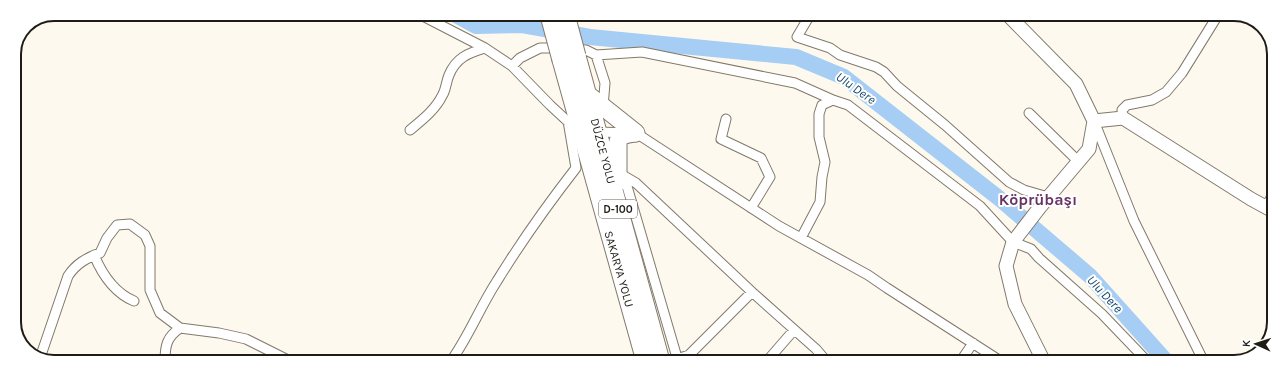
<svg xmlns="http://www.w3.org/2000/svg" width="1288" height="376" viewBox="0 0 1288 376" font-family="Karla,sans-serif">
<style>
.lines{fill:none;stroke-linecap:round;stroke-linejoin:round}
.river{stroke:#a6cdf3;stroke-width:16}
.street-casing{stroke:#82796a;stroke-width:11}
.secondary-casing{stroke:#82796a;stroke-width:15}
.highway-casing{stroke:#82796a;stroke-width:19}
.street{stroke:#fff;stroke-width:9}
.secondary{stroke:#fff;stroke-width:13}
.highway{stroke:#fff;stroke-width:17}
.highway-bridge-casing{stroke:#82796a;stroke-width:19;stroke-linecap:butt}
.highway-bridge{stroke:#fff;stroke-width:17}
.labels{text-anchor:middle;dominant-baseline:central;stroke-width:4;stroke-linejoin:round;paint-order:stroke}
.shield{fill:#fff;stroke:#62605c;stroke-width:1}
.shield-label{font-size:11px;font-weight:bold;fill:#1f1c16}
.street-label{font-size:12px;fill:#1f1c16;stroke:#fff}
.water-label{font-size:13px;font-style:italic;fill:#12436b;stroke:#fff}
.district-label{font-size:16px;font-weight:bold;fill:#683464;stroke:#fff}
.rim{fill:none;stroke:#1f1c16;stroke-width:2}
</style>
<rect width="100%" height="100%" fill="#fef9ef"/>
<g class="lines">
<!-- river -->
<path class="river" d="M454,14L476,26L522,25L590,37L796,57L844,77L1000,199L1090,276L1167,362"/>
<defs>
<path id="street" d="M419,14L485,48L512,66L550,105L578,131
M810,15L797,37L830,48L840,55L876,67L884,72L897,86L945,125L1009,182L1024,190L1048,197
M573,49L586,50L596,55L642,52L795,83L833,100
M596,55L605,83L603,107
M512,66L520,58L540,48H560
M1029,113L1078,161
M1123,118L1122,110L1127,105L1152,100L1166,92L1182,73L1218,15
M726,119L721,139L761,158L770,177L751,208
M1094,121L1134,221L1204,362
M410,130C422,120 435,110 442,96C446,90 446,82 449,75C456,58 468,53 485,48
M596,132L636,133L779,226L868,275L887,288L1002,362
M621,174L624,176L678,361
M624,176L636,183L752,292L816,349L827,362
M1266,207L1273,194
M801,238L820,202L822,177L825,162L819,137V114L822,105L833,100L848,105L980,206L1013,242L1031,249L1039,258L1102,314L1148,362
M94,255C102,274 115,293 134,301
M40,358L68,276C76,264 86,258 100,253L107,238L117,225L130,224L145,235L150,246V290L160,313L180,328L219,333L246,339L290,361
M677,359L689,355L752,292
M165,361C165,345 167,337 180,328
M451,361C469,336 480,307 497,281C521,242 548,204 576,168L568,121
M767,361L794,330
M960,362L973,343"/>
<path id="secondary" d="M1008,15L1076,84L1094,121L1089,149L1040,207L1013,242L1006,266L1015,304L1044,362
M1094,121L1123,118L1251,199L1273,211"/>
<path id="highway" d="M577,56L661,361
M561,60L645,361
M587,94L636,133
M618,182V141C621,134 629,134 636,133"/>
</defs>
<!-- street casing -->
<use href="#street" class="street-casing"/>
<!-- secondary casing -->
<use href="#secondary" class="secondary-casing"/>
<!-- highway casing -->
<use href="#highway" class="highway-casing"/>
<!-- street -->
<use href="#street" class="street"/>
<!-- secondary -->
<use href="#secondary" class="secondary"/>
<!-- highway -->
<use href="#highway" class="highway"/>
<defs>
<path id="highway-bridge" d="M566,15L577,56
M550,19L561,60"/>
</defs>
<!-- highway-bridge casing -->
<use href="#highway-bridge" class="highway-bridge-casing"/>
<!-- highway-bridge -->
<use href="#highway-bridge" class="highway-bridge"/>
</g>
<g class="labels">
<!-- shield labels -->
<rect class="shield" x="599" y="200" width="38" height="18" rx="3"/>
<g class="shield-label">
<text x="618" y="209">D-100</text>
</g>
<!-- street labels -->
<g class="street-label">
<text transform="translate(603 151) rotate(75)">DÜZCE YOLU</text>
<text transform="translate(619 269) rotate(74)">SAKARYA YOLU</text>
</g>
<!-- water labels -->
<g class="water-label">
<text transform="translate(856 88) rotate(35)">Ulu Dere</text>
<text transform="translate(1105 294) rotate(47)">Ulu Dere</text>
</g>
<!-- district labels -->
<g class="district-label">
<text x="1038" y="199">Köprübaşı</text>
</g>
</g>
<!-- crop -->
<path d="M0 0H1288V376H0ZM54 21H1234A33 33 0 0 1 1267 54V322A33 33 0 0 1 1234 355H54A33 33 0 0 1 21 322V54A33 33 0 0 1 54 21Z" fill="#fff" fill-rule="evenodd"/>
<path class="rim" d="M54 21H1234A33 33 0 0 1 1267 54V322A33 33 0 0 1 1234 355H54A33 33 0 0 1 21 322V54A33 33 0 0 1 54 21Z"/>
<!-- north arrow -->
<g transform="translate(1256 344) rotate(273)" stroke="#ffffff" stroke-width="3" paint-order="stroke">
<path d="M0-3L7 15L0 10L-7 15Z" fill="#1f1c16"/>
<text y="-6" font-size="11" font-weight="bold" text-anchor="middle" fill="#1f1c16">K</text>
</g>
</svg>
